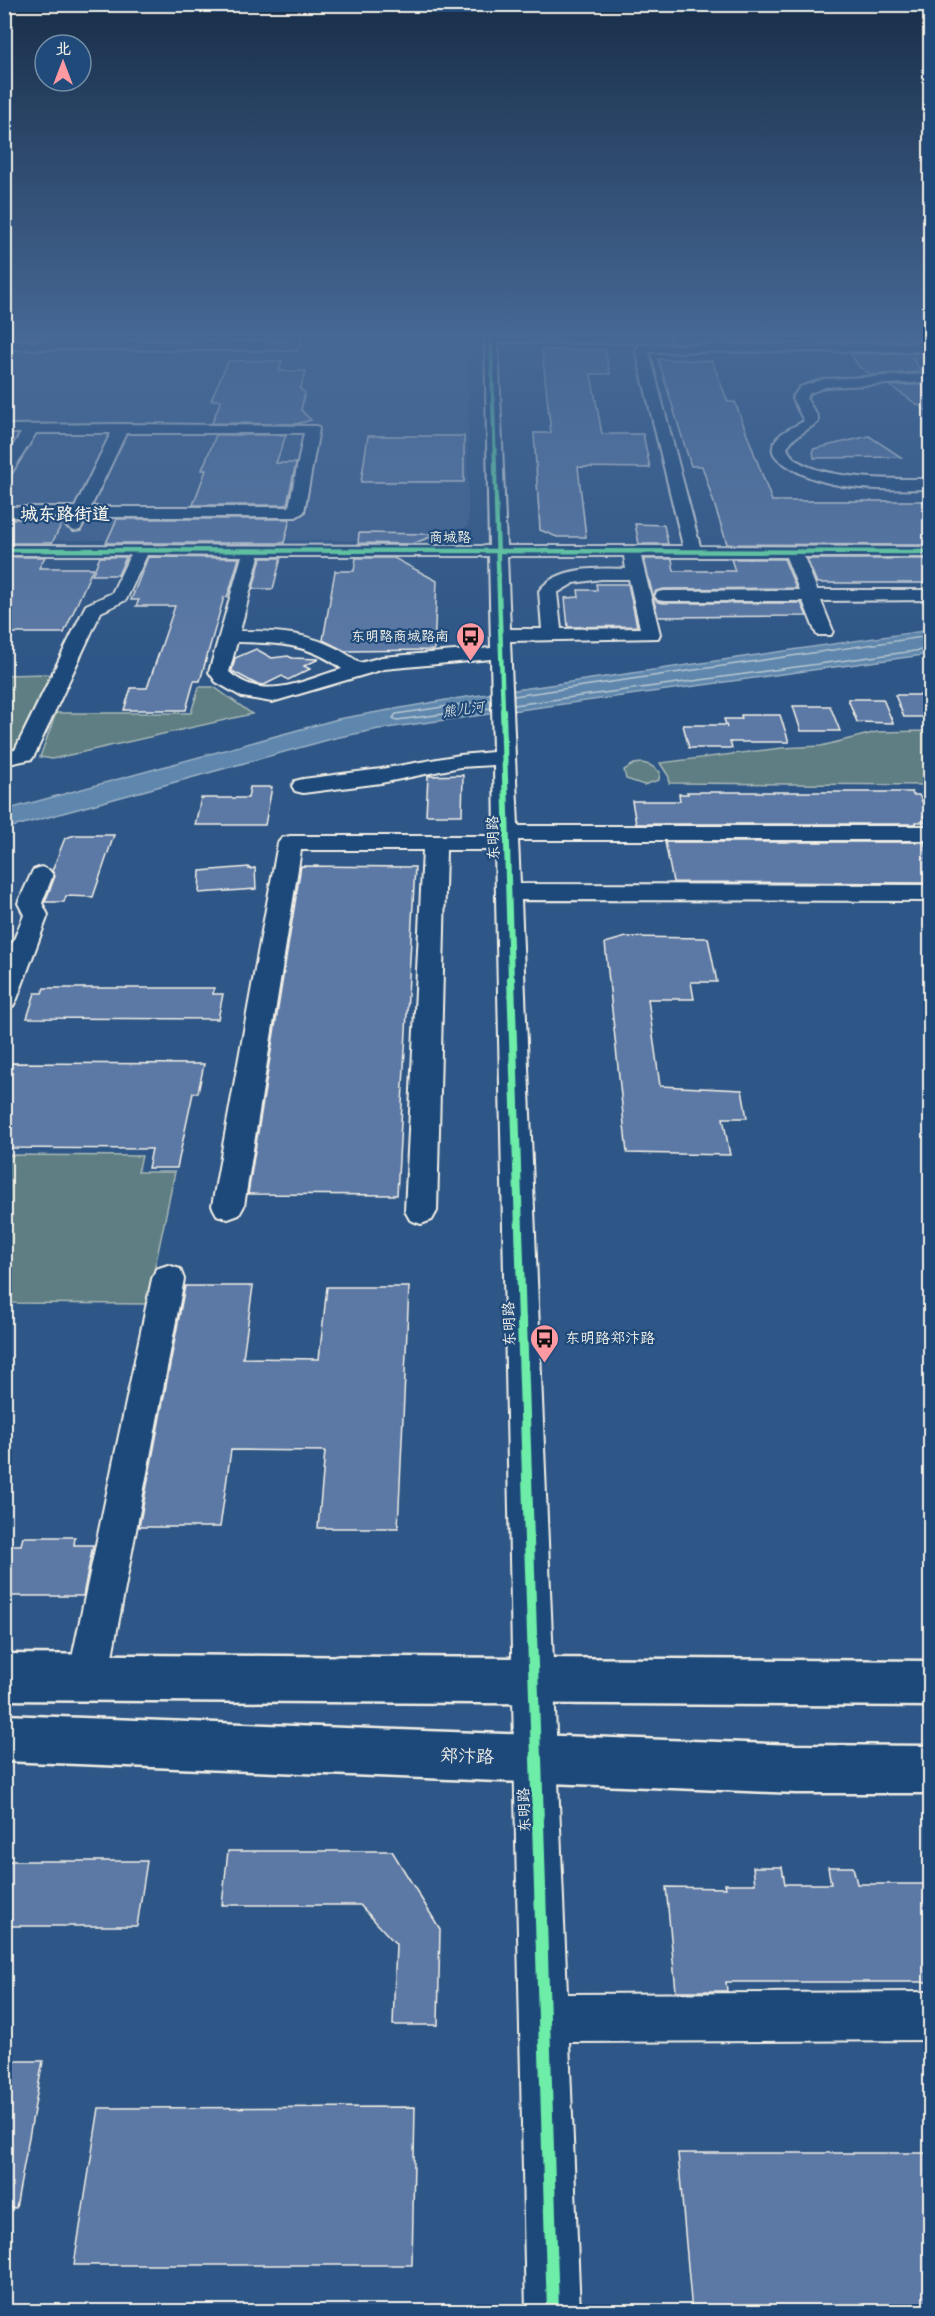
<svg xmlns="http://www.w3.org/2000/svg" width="935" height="2316" viewBox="0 0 935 2316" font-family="'Shantell Sans','LXGW WenKai TC',sans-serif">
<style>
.built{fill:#406391}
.green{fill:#5e7e83;stroke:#a9b8b6;stroke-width:1.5}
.water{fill:#5f87ad;stroke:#9bb1c5;stroke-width:1.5}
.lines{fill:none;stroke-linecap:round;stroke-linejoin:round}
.shore{stroke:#b8c7d0;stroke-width:1.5}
.building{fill:#5c79a5;stroke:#f4f1e8;stroke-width:1.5}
.minor-casing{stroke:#f4f1e8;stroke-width:4}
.major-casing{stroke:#f4f1e8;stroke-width:5}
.minor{fill:#1f4a7a;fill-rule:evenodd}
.major{fill:#1f4a7a;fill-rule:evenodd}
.cycleway-far5-casing{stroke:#1f4a7a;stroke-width:5}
.cycleway-far4-casing{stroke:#1f4a7a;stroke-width:7}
.cycleway-far3-casing{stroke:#1f4a7a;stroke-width:9}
.cycleway-far2-casing{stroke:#1f4a7a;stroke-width:11}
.cycleway-far1-casing{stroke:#1f4a7a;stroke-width:14}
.cycleway-casing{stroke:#1f4a7a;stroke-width:16}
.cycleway-far5{stroke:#6deda7;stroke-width:4}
.cycleway-far4{stroke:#6deda7;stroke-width:4.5}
.cycleway-far3{stroke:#6deda7;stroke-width:6}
.cycleway-far2{stroke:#6deda7;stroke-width:8}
.cycleway-far1{stroke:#6deda7;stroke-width:10}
.cycleway{stroke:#6deda7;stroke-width:12}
.labels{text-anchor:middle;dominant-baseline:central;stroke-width:4.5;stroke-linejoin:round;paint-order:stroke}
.far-street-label{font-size:14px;fill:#f4f1e8;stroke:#1f4a7a}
.far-poi-label{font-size:14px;fill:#f4f1e8;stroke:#1f4a7a;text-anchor:end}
.far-water-label{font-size:14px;font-style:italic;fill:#d6dcdc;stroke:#1f4a7a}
.street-label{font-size:15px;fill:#f4f1e8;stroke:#1f4a7a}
.poi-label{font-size:15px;fill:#f4f1e8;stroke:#1f4a7a;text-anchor:start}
.far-district-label{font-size:18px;font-weight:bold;fill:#f4f1e8;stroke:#1f4a7a}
.near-street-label{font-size:18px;fill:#f4f1e8;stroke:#1f4a7a}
</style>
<rect width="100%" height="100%" fill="#2e5686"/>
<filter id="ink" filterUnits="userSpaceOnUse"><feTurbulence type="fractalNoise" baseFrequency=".0167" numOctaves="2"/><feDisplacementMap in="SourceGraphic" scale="12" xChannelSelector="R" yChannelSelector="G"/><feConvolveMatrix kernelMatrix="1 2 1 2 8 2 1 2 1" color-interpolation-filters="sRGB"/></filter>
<g filter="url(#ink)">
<!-- built -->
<path class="built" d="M5,336H468V526L434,541L5,540Z"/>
<!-- green -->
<path class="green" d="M47,674L50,676L16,748L5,751V675Z
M199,687H214L252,714L52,759L40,757L56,713H191Z
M930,731V785L669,783V777L660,763L782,748L821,746L877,732Z
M642,763L650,765L660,772L659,780L644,785L626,779L624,770L634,764Z
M5,1155L142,1156L138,1172H175L147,1304L5,1303Z"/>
<!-- water -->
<path class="water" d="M930,630V654L379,729L335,738L5,829V810L338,719L446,700Z"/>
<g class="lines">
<!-- shore -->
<path class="shore" d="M514,696L930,636
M490,700L396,714L393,718L397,720L491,708
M514,705L930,649"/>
</g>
<!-- building -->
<path class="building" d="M840,336H930V341H843Z
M542,350H605L610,374H591L602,434H643L650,468L578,467L586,537H557L540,530L534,433H551Z
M930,353V358H912L922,372L871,375L858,366L851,354Z
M658,359L712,361L728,402H735L772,501H930V545L727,544L702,466H691Z
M228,361H282L279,371H306L300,389L305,393L301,410L311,420L296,424L212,423L221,400H211Z
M930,384V413L890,386Z
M216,435H286L276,463H296L287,505H193L206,470H202Z
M368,436H464V482H361Z
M869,436L901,457L814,458L813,449Z
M4,519H64L52,543H4Z
M117,519H290L284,543H106Z
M635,524L664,525L668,544H639Z
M359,533L432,534L433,536L412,544L358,543Z
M4,557H45L39,568H93L64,633H4Z
M100,557H126L118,575H92Z
M148,557L239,558L230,589L227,597H224L200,681H194L186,710H124L131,688H147L175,606H136L139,600H131Z
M261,558H281L273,589H253Z
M356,558H394L437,581L434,650L345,651L323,640L335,571H354Z
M644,559H672L674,571H735L731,559H784L796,588L664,589L656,591L653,596Z
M807,559H930V583H817Z
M596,584H628L637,626L568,627L565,598L579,597L578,590H597Z
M653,597L658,602L664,603H801L807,616L658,617Z
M256,649L272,658L288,656L292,658L319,659L304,666L310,669L288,680L282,676L264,685L256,684L232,671L235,658Z
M895,695H930V717H904Z
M848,699H883L893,723L857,722Z
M793,706H830L840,731H801Z
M741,715H780L789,742H730L732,748H689L683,725H726L727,728L724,719H742Z
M463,775L462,815H426L428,776Z
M250,787H272L265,825H195L201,798H248Z
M687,792H912L913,795H919L929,816H923L925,822H916V824H636L632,801H680L679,794H688Z
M75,835H114L93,897L66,896L64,902H45L55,876L52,871L65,838Z
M665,842H924L930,858V883L673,882Z
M301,866L415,867L397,1195L248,1194Z
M249,867V869L255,868L256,889L199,893L200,871Z
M626,937L708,938L717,982H691L694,999H648L660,1086L742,1090L747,1118H723L730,1155L627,1153L605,943Z
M44,988H214L213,994H223L218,1019L27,1018L35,993H42Z
M10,1063L204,1064L198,1093H193L177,1168H148L152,1149L4,1148V1079Z
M185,1286H253L243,1358L319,1359L327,1287H409L398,1528H318L325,1451L231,1450L220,1527H139Z
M23,1537H75L74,1545H93L83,1596H4V1545H21Z
M228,1851H392L440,1929L438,2025H393L396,1944L360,1905H222Z
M4,1861H147L137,1926H4Z
M753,1867H782L785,1884H831L828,1867H853L857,1884H930V1982H726L727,1991H676L666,1887L726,1888L725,1884H755Z
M4,2061H43L16,2208L4,2207Z
M415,2107L412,2265H74L99,2108Z
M678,2153H930V2312H692Z"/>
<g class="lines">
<defs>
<path id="minor" d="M295,336L301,340L297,349L292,350L4,349V341L288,342L291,337Z
M485,336H668L671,339L665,343L498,342L506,546H683L636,351L639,345L930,343V351L649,352L700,546L930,547V557H804L817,590H930V600L821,601L833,631L831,635H817L815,631L803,601H664L658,600L655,596L658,592L664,591L799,590L786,557H641L660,634L658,638L510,641L518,826H930V840H518L520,884L930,885V901L521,900L567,1994L930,1992V2040L569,2042L580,2312H526L495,850H446L437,1211L432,1220L421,1224L410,1220L405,1211L423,850H301L244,1206L239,1215L228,1219L217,1215L212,1206L278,843L282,838L290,836H495L494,765L460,767L381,783L303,793L295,791L292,786L295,781L303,779L381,769L460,755L493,752L491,659L384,669L272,702L242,697L216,682L209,672L242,556L147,555L126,600L101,612L35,754L32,759L4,765V752L15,750L84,609L86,605L112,593L130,555H4V545L489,546ZM259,556H489L491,648L382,657L360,663C320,634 288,631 240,631ZM507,556H624L626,569C600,568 557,566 539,591L542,629H510ZM601,579H629L640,628L561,629L557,593L574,583ZM237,642C276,643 309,643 342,669C303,680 264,703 229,672Z
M930,374V382L826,387L810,393L806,398L818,417V422L792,440L787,448C799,482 900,479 930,479V489C883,490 826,492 786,465C780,461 771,455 773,447C775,433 794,427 804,421L792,398L800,387L824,379Z
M121,424L317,426L319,429L304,512L296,517H87L80,530L74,531L66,526L70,517H4V507H75L111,433H36L9,477L4,479V460L21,433H4V425ZM126,433H304L289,507H91Z
M41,867L49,870L53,875L42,903L48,915L17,999L13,1006L4,1008V964L24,915L18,903L33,870Z
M168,1265L180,1269L184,1279L108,1677L102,1691L88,1697L74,1691L68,1677L152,1279L156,1269Z"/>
<path id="major" d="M4,1654L930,1661V1706L4,1700Z
M4,1715L796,1745L930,1746V1793H796L4,1761Z"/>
</defs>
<!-- minor casing -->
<use href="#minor" class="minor-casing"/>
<!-- major casing -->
<use href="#major" class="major-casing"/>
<!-- minor -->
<use href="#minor" class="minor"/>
<!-- major -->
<use href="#major" class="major"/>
<defs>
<path id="cycleway-far5" d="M491,336L496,501"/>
<path id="cycleway-far4" d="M496,500L503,712
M4,550L930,552"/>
<path id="cycleway-far3" d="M503,710L511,980"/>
<path id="cycleway-far2" d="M511,979L522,1323"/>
<path id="cycleway-far1" d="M522,1321L536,1759"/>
<path id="cycleway" d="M536,1758L553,2312"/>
</defs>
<!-- cycleway-far5 casing -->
<use href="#cycleway-far5" class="cycleway-far5-casing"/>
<!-- cycleway-far4 casing -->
<use href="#cycleway-far4" class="cycleway-far4-casing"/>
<!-- cycleway-far3 casing -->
<use href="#cycleway-far3" class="cycleway-far3-casing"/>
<!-- cycleway-far2 casing -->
<use href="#cycleway-far2" class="cycleway-far2-casing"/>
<!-- cycleway-far1 casing -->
<use href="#cycleway-far1" class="cycleway-far1-casing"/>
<!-- cycleway casing -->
<use href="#cycleway" class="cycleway-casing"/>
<!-- cycleway-far5 -->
<use href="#cycleway-far5" class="cycleway-far5"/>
<!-- cycleway-far4 -->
<use href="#cycleway-far4" class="cycleway-far4"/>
<!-- cycleway-far3 -->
<use href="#cycleway-far3" class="cycleway-far3"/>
<!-- cycleway-far2 -->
<use href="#cycleway-far2" class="cycleway-far2"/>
<!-- cycleway-far1 -->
<use href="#cycleway-far1" class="cycleway-far1"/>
<!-- cycleway -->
<use href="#cycleway" class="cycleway"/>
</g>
</g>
<!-- sky -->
<linearGradient id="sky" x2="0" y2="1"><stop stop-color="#192f4a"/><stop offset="0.51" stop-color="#466895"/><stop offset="1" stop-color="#466895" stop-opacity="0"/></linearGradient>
<rect width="935" height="660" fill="url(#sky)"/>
<!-- icons -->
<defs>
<symbol id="bus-pin" viewBox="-11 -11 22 30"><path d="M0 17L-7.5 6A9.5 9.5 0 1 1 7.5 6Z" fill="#ff9aa2" stroke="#1f4a7a"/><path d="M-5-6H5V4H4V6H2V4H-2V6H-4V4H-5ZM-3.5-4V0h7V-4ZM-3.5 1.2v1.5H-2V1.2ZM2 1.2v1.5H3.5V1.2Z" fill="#111"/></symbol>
</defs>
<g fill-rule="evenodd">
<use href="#bus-pin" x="454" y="620" width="33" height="45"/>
<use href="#bus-pin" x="528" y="1322" width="33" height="45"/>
</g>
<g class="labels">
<!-- far-street labels -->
<g class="far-street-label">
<text x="450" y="537">商城路</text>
</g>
<!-- far-poi labels -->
<g class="far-poi-label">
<text x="449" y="636">东明路商城路南</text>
</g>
<!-- far-water labels -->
<g class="far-water-label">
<text transform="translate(463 709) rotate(-8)">熊儿河</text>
</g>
<!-- street labels -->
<g class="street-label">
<text transform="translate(493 838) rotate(-92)">东明路</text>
<text transform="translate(509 1324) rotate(-92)">东明路</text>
<text transform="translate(524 1810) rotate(-92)">东明路</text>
</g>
<!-- poi labels -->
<g class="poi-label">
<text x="565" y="1338">东明路郑汴路</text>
</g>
<!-- far-district labels -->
<g class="far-district-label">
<text x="65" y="514">城东路街道</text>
</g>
<!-- near-street labels -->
<g class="near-street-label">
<text transform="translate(467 1756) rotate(2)">郑汴路</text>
</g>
</g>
<!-- margin -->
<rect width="935" height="2316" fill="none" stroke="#1f4a7a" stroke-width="24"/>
<rect x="12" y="12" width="911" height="2292" fill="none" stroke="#f4f1e8" stroke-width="2" filter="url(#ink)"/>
<!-- north arrow -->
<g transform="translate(63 63)"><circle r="28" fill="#1f4a7a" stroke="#748da6" stroke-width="1.5"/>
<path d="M0-4.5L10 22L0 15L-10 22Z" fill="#ff9aa2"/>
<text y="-9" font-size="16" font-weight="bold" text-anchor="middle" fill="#f4f1e8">北</text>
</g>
</svg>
